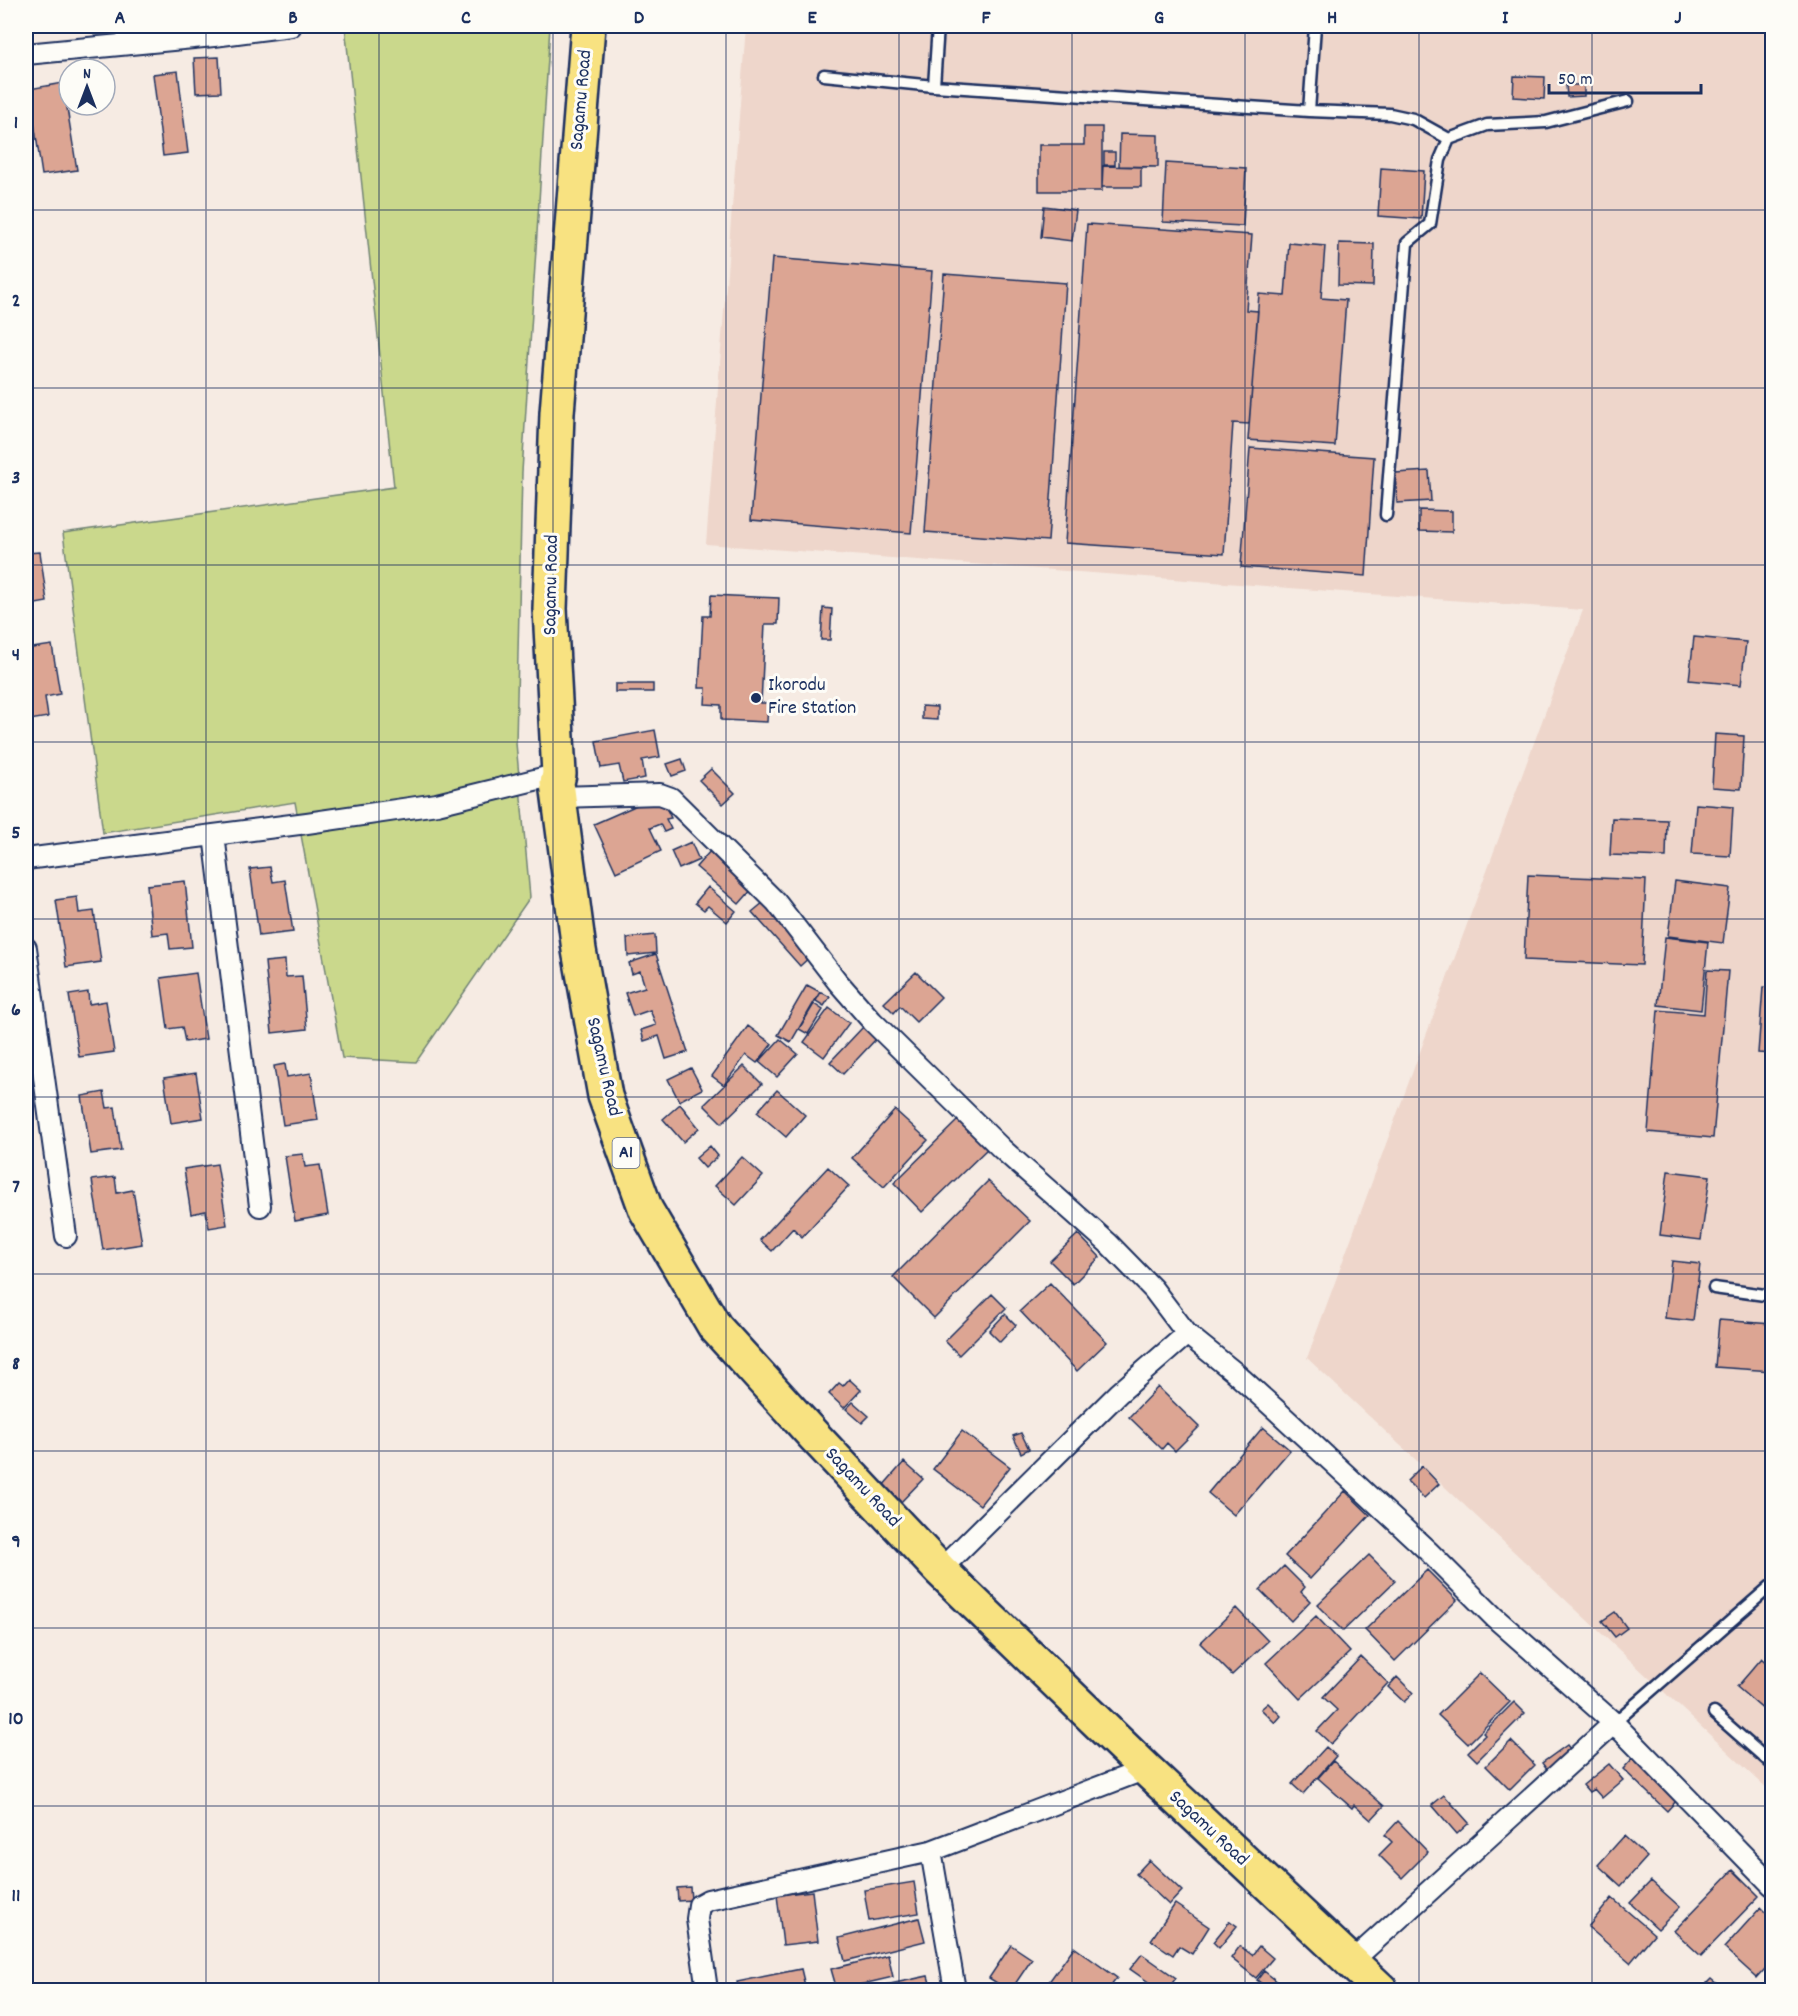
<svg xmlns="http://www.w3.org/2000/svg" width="1798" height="2016" viewBox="0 0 1798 2016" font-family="Dekko,sans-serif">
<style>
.built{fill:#eed6cb}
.green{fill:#cad88c;stroke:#728475;stroke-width:1.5}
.building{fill:#dca593;stroke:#1b2f5e;stroke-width:1.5}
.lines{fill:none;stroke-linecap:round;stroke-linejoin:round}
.lane-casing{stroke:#1b2f5e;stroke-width:15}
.street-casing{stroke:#1b2f5e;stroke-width:24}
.highway-casing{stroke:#1b2f5e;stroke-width:38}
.lane{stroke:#fdfcf7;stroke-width:10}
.street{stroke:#fdfcf7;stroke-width:20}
.highway{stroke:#f8e281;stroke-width:33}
.grid{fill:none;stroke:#1b2f5e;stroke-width:1.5;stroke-opacity:0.55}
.poi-dot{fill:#1b2f5e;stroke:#fdfcf7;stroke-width:2}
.labels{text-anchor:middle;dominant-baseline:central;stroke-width:6;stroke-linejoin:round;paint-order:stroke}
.shield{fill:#fdfcf7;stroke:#5f6c8c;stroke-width:1.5}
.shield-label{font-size:18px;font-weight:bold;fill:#1b2f5e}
.street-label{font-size:20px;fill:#1b2f5e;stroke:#fdfcf7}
.poi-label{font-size:20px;fill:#1b2f5e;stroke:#fdfcf7;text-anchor:start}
.neatline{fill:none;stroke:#1b2f5e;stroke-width:2}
.grid-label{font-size:20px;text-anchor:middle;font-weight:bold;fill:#1b2f5e}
</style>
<rect width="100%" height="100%" fill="#f6ebe3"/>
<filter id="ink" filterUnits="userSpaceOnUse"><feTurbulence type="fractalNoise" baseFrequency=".0167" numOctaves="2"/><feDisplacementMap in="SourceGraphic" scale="12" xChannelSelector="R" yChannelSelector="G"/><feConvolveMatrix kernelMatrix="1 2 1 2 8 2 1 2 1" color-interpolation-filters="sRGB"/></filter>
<g filter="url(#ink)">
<!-- built -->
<path class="built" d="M746,26H1772V1793L1307,1358L1583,610L706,544Z"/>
<!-- green -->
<path class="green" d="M345,26H550L522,472L516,743L530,897L416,1062L342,1058L295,802L103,833L63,533L394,487Z"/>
<!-- building -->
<path class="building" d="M219,57L221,92L196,93L194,58Z
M178,71L188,153L163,156L153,74Z
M1514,76L1545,77L1544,99L1513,97Z
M63,83L77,170L42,175L29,89Z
M1566,85H1584V96L1567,97Z
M1084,127H1102V191H1039V145H1084Z
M1120,134L1158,135V167L1119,166Z
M1104,152H1115V165H1104Z
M1166,163L1246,168L1243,226L1163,222Z
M1103,166L1141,167V187H1102Z
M1381,168L1424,171L1421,219L1378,216Z
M1044,206L1076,210L1072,241L1041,237Z
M1087,224L1252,235L1246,310L1258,311L1249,424L1233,423L1224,554L1065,543Z
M1289,243L1325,246L1321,298L1346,300L1335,446L1248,440L1259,294L1285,296Z
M1339,243L1374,244L1373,286L1338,285Z
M772,258L932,271L911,533L751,520Z
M944,274L1066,283L1048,541L925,532Z
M1250,448L1374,457L1366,576L1241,567Z
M1429,471L1431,501L1397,503L1395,473Z
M1419,510L1452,511V532L1419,531Z
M40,552L47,602L30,605L32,621L26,622V553Z
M711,595L779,598L778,624H765L761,703H768L767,722L721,720V705L705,704L706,688H699L701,653L703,616H710Z
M823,608L832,609L830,640H821Z
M1694,637L1746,642L1741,685L1689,680Z
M52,645L60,694L45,697L48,717L30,720L26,694V649Z
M615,684H653V692H615Z
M922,706L937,707V720L922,719Z
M655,730L660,757L642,760L645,778L623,782L619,765L601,768L596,741Z
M1715,734L1744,736L1741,789L1712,787Z
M682,759L686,771L672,776L667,764Z
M711,769L735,793L723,804L699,780Z
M660,795L671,818L666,819L671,829L664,832L660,824L650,828L661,851L616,872L594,824Z
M1696,804L1733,807L1730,856L1692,854Z
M1612,818L1667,820L1666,857L1610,855Z
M691,842L699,860L679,869L671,851Z
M711,850L754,887L739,904L696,867Z
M270,867L273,882L285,880L293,932L259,936L250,869Z
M1528,875L1646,880L1642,965L1524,960Z
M185,881L192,947L170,949L168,933L152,935L147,885Z
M1675,881L1730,888L1723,943L1668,936Z
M708,887L736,911L727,922L708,906L704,910L695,903Z
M77,897L79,913L94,911L101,962L66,967L56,900Z
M764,902L812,955L800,966L752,912Z
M655,935L656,953L628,956L627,938Z
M1665,937L1708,942L1701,1010L1658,1005Z
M656,954L688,1052L666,1059L659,1036L644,1041L641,1030L656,1025L650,1010L633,1016L625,993L645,987L640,971L632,974L629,963Z
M285,960L286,977L302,976L307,1029L272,1033L265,962Z
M1707,970L1728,971L1713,1138L1648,1132L1658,1010L1704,1014Z
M916,972L941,997L916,1022L900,1006L894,1013L884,1003Z
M196,973L206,1039L185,1042L182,1027L168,1029L161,978Z
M807,985L820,992L791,1042L778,1035Z
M1763,987L1772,988V1054L1758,1053Z
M88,992L89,1004L106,1001L114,1052L79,1057L69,995Z
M821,992L830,997L824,1006L816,1001Z
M814,1004L823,1010L808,1034L799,1029Z
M829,1008L849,1023L824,1057L804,1042Z
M748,1026L772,1044L757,1063L746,1055L724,1085L712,1076Z
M864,1026L877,1038L843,1074L830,1062Z
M780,1039L798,1054L777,1077L759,1062Z
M285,1064L287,1077L311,1073L318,1120L283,1125L274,1066Z
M744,1066L762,1084L722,1123L704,1105Z
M691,1068L702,1089L679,1101L668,1079Z
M196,1073L203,1118L171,1123L164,1078Z
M777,1090L805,1115L786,1137L757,1112Z
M104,1092L107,1108L115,1107L121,1150L91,1154L82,1096Z
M680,1104L699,1128L683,1142L663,1119Z
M895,1110L928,1140L884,1187L852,1158Z
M958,1120L987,1149L922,1212L894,1183Z
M710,1146L718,1156L705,1168L696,1158Z
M303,1154L305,1167L320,1165L328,1215L295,1221L285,1156Z
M742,1157L763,1176L736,1205L715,1186Z
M217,1164L227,1225L209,1228L206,1211L191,1214L184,1169Z
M828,1167L849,1186L802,1237L793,1228L772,1251L760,1240Z
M1668,1171L1710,1176L1701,1240L1660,1235Z
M115,1177L117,1193L133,1190L142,1244L103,1250L92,1180Z
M988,1181L1030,1221L934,1318L893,1277Z
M26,1206L31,1252L26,1253Z
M1772,1212V1253L1770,1252Z
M1078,1234L1100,1257L1073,1284L1050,1261Z
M1672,1261L1700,1264L1693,1321L1665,1318Z
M1050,1283L1107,1342L1077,1371L1020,1311Z
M992,1294L1006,1308L959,1355L945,1341Z
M1005,1314L1016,1325L1000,1342L989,1331Z
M1719,1320L1772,1324V1371L1715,1367Z
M849,1379L861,1390L844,1408L829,1394L839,1383L843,1386Z
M1158,1387L1199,1427L1175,1451L1167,1443L1162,1449L1129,1417Z
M853,1402L869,1416L862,1423L846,1409Z
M1263,1427L1290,1450L1234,1515L1208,1493Z
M962,1431L1010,1467L980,1505L933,1469Z
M1021,1433L1029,1449L1021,1453L1013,1436Z
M904,1462L923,1479L900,1503L882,1487Z
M1422,1466L1439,1484L1424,1498L1407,1481Z
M1345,1491L1370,1515L1310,1579L1285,1556Z
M1369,1555L1395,1581L1343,1631L1317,1605Z
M1284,1566L1305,1587L1301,1592L1310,1601L1291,1621L1260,1590Z
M1427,1570L1457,1600L1395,1661L1365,1630Z
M1236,1608L1268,1641L1232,1675L1200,1643Z
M1615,1612L1627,1628L1615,1637L1602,1621Z
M1316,1616L1350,1652L1300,1699L1266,1663Z
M1361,1657L1388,1683L1331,1744L1317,1731L1337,1710L1323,1697Z
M1762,1658L1772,1667V1717L1737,1687Z
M1480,1673L1510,1702L1468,1744L1438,1715Z
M1397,1677L1413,1693L1404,1702L1388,1687Z
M1514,1702L1525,1713L1477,1761L1468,1752L1485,1735L1483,1733Z
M1268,1703L1281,1716L1275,1723L1261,1709Z
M1511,1741L1535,1765L1510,1790L1486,1766Z
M1567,1745L1575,1755L1550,1774L1542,1763Z
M1326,1747L1336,1756L1303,1794L1292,1784Z
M1633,1758L1677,1800L1667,1811L1623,1769Z
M1333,1761L1384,1806L1371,1820L1354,1805L1352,1808L1318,1778Z
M1609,1764L1623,1780L1602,1798L1594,1789L1589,1792L1583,1785Z
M1444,1795L1469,1823L1457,1834L1432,1805Z
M1398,1821L1428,1852L1402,1878L1379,1855L1392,1842L1385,1835Z
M1624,1836L1647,1857L1621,1886L1598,1865Z
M1149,1860L1182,1891L1169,1905L1136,1874Z
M1733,1870L1759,1896L1701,1956L1674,1931Z
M1651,1881L1680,1907L1658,1929L1630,1903Z
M914,1882L919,1913L869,1921L864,1890Z
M690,1887L691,1900L678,1901L677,1888Z
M812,1891L818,1941L783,1945L777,1895Z
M1612,1898L1654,1934L1630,1963L1588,1927Z
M1175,1904L1209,1927L1192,1954L1179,1946L1173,1955L1151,1940Z
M1761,1907L1772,1918V1961L1757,1978L1724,1948Z
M919,1918L925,1941L845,1961L839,1938Z
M1230,1921L1237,1926L1219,1948L1213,1942Z
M1011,1945L1032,1959L1011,1990H1008L989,1978Z
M1240,1946L1252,1955L1259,1946L1273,1958L1256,1978L1231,1958Z
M1074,1947L1117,1978L1108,1990H1043Z
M1142,1954L1176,1978L1167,1990H1160L1130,1969Z
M888,1955L893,1977L837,1990L831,1969Z
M801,1969L806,1990H739L737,1982Z
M1264,1971L1288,1990H1270L1257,1980Z
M928,1976L932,1990H862Z
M1711,1979L1724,1990H1700Z"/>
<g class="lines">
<defs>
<path id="lane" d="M824,75L934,86L1309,111L1390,114L1413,119L1449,139
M934,86L938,26
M1309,111L1315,26
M1386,515L1407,243L1430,224L1440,160L1449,139L1487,125L1546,122L1628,101
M1714,1288L1772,1296
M1714,1713L1772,1764
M1614,1723L1772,1585"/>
<path id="street" d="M26,54L214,36L291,26
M559,797L660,794L671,798L776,902L837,981L872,1021L1002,1149L1108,1243L1153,1289L1187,1334L1233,1371L1274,1408L1428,1551L1494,1617L1614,1723L1772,1885
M214,835L260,1206
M26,859L307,823L437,804L559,774
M26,948L66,1236
M940,1570L1119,1393L1187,1334
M931,1851L955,1990
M1350,1963L1614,1723
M707,1990L697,1919L699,1905L708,1900L931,1851L1146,1769"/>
<path id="highway" d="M588,26L557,413L550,609L559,774L557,783L579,950L605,1096L646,1210L715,1327L815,1437L940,1570L1146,1769L1381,1990"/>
</defs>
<!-- lane casing -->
<use href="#lane" class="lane-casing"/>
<!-- street casing -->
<use href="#street" class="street-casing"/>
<!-- highway casing -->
<use href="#highway" class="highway-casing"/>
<!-- lane -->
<use href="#lane" class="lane"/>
<!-- street -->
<use href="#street" class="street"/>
<!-- highway -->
<use href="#highway" class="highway"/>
</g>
</g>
<!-- grid -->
<path class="grid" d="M206,26V1990M379,26V1990M553,26V1990M726,26V1990M899,26V1990M1072,26V1990M1245,26V1990M1419,26V1990M1592,26V1990M26,210H1772M26,388H1772M26,565H1772M26,742H1772M26,919H1772M26,1097H1772M26,1274H1772M26,1451H1772M26,1628H1772M26,1806H1772"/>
<!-- markers -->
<circle class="poi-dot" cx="756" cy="698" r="6"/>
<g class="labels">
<!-- shield labels -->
<rect class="shield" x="612.5" y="1138" width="27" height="30" rx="4.5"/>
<g class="shield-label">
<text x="626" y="1153">A1</text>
</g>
<!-- street labels -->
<g class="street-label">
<text transform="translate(582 100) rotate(-85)">Sagamu Road</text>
<text transform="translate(552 585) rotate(-89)">Sagamu Road</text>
<text transform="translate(603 1067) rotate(77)">Sagamu Road</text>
<text transform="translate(862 1488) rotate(47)">Sagamu Road</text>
<text transform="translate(1208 1829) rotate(43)">Sagamu Road</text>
</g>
<!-- poi labels -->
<g class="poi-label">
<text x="768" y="686">Ikorodu<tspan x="768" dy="23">Fire Station</tspan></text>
</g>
</g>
<!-- margin -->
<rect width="1798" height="2016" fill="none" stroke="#fdfcf7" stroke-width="66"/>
<!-- north arrow -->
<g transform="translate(87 87)"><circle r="28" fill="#fdfcf7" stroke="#a3aaba" stroke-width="1.5"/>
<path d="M0-4.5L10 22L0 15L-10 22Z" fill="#1b2f5e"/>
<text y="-9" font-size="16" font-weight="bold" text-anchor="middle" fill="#1b2f5e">N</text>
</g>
<!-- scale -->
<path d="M1549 84v9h152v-9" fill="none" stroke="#1b2f5e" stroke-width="3"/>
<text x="1558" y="84" font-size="18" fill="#1b2f5e" stroke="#fdfcf7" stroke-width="4.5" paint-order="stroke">50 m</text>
<rect x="33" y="33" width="1732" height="1950" class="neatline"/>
<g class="grid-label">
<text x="120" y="23">A</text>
<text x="293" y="23">B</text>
<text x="466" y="23">C</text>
<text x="639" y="23">D</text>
<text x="812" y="23">E</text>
<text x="986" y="23">F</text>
<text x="1159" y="23">G</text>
<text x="1332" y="23">H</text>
<text x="1505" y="23">I</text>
<text x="1678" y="23">J</text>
<text x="16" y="128">1</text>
<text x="16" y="306">2</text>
<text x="16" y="483">3</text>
<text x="16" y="660">4</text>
<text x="16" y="838">5</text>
<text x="16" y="1015">6</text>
<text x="16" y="1192">7</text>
<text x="16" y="1369">8</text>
<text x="16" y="1547">9</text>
<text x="16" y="1724">10</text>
<text x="16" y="1901">11</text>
</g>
</svg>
